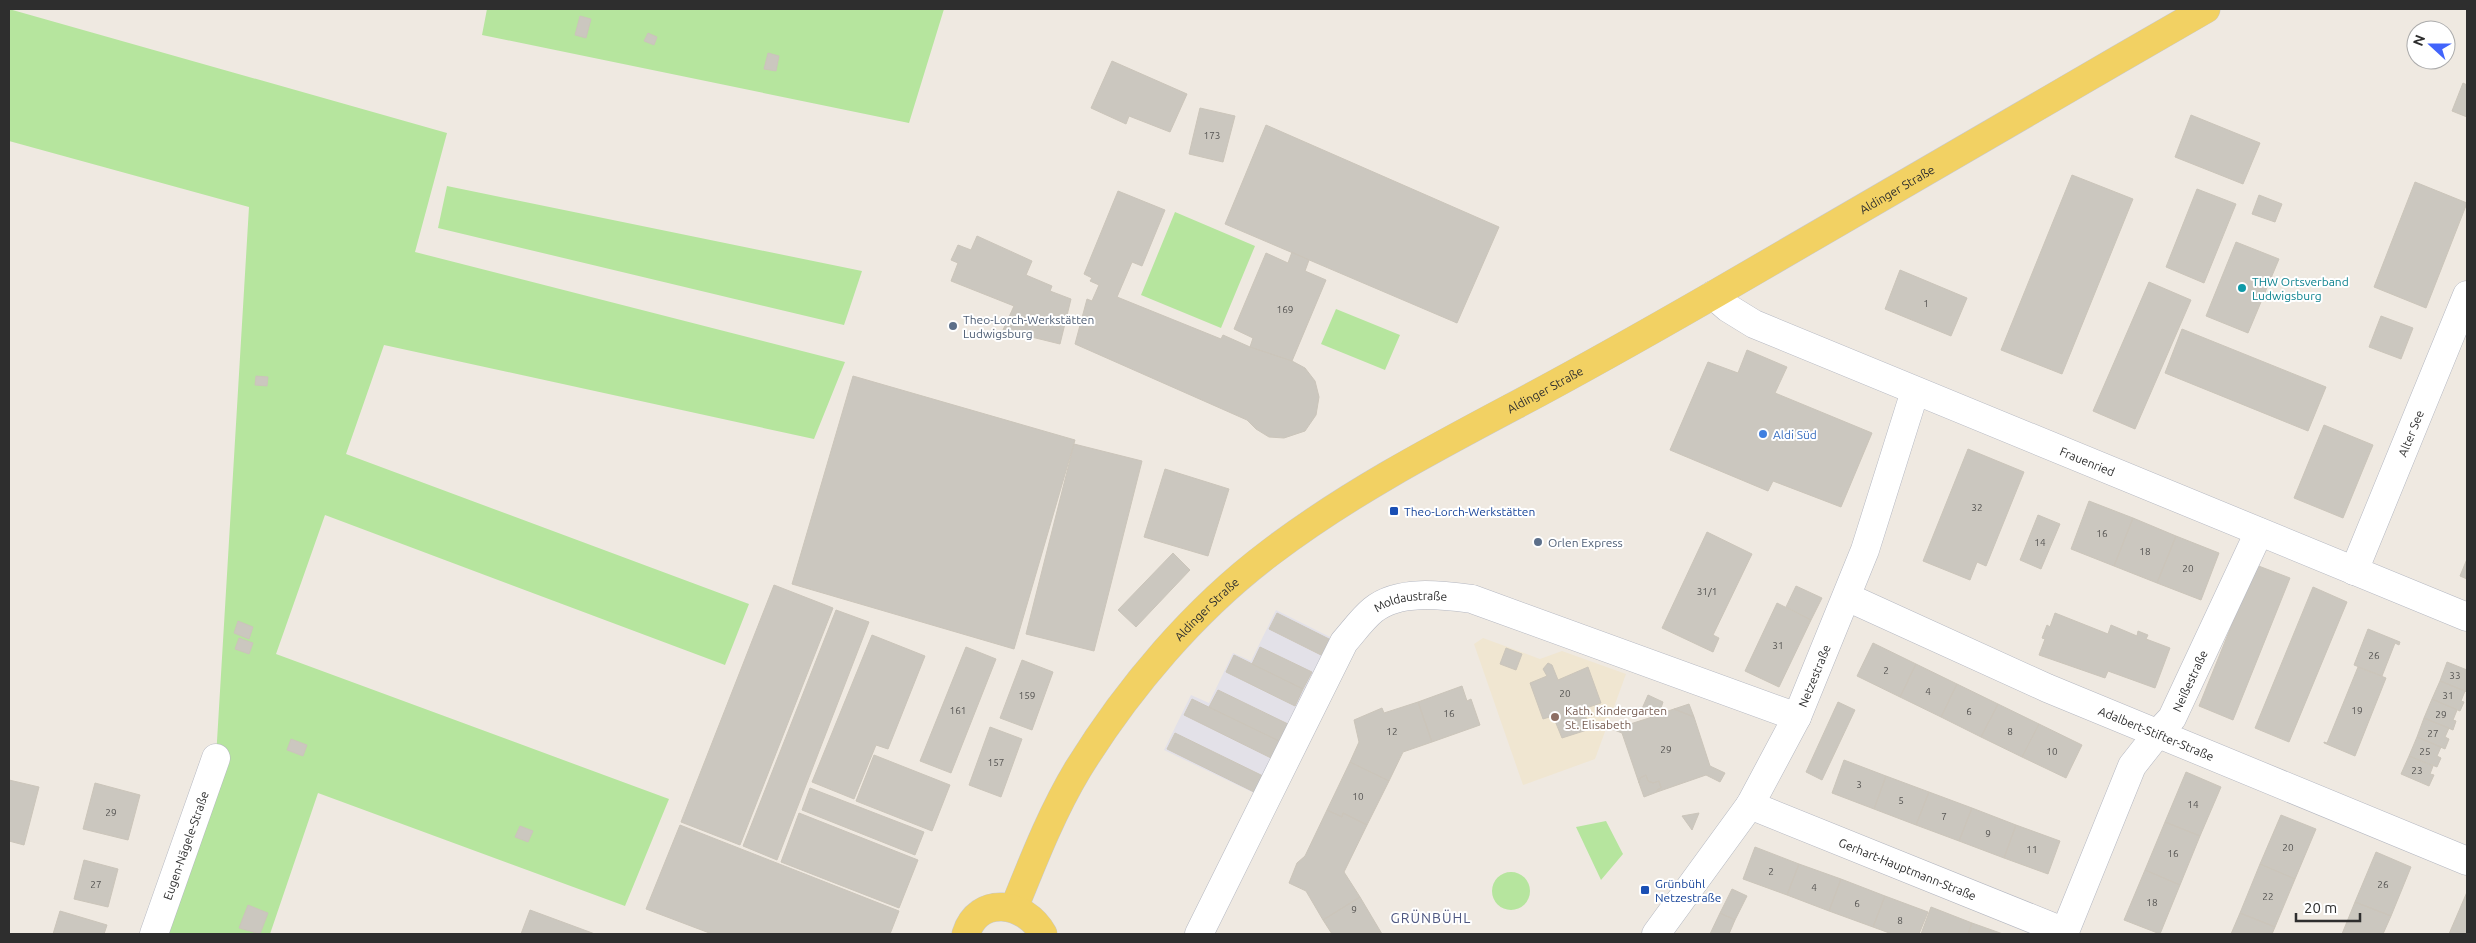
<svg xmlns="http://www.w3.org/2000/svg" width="2476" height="943" viewBox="0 0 2476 943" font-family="Ubuntu,sans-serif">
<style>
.industrial{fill:#e3e1e8}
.education{fill:#f0e6d1}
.green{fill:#b6e59e}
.building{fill:#cbc7bf;stroke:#cbc5ba}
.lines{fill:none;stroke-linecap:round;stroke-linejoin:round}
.minor-casing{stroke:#b4b7c1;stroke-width:29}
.major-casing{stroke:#c9c9c9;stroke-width:29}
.minor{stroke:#fff;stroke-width:28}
.major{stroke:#f2d163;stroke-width:28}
.culture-dot{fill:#0f9aa8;stroke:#fff;stroke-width:2}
.service-dot{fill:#5c6f8a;stroke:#fff;stroke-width:2}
.shop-dot{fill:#3f7fe0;stroke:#fff;stroke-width:2}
.transit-dot{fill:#1a4fb4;stroke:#fff;stroke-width:2}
.education-dot{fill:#8d6e63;stroke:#fff;stroke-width:2}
.labels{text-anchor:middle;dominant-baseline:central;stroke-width:4;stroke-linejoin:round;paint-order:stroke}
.number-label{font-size:10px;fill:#555452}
.street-label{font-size:12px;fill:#2e2e2e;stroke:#fff}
.culture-label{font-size:12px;fill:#0d838f;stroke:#fff;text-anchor:start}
.service-label{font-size:12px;fill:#4e5e75;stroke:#fff;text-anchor:start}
.shop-label{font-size:12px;fill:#366cbe;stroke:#fff;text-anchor:start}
.transit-label{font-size:12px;fill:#164399;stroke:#fff;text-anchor:start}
.education-label{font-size:12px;fill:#785e54;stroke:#fff;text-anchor:start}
.neighbourhood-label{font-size:14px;letter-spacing:1px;fill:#4d5680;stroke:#fff}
</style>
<rect width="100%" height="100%" fill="#efe9e1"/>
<!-- industrial -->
<path class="industrial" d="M1276,610L1332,638L1256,794L1164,750L1191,695L1209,703L1233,653L1251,661Z"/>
<!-- education -->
<path class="education" d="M1483,638L1540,659L1562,651L1626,674L1595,759L1523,785L1474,644Z"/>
<!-- green -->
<path class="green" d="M9,9L447,133L415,252L845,362L814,439L384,345L346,454L749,604L725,665L325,515L276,654L669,799L625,906L318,793L270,934H154L216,758L249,207L9,141Z
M487,9H944L909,123L482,35Z
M447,186L862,271L844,325L438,228Z
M1175,212L1255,246L1221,328L1141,295Z
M1336,309L1400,335L1385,370L1321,344Z
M1606,821L1623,854L1601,880L1576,827Z
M1492 891a19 19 0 1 1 38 0a19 19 0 1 1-38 0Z"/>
<!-- building -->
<path class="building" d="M580,16L591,19L586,38L575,35Z
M648,33L657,37L654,45L644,41Z
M768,53L779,56L776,71L764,69Z
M1112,61L1187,94L1170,132L1129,116L1126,124L1091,108Z
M2463,83L2467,85V117L2452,111Z
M1200,108L1235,116L1223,162L1189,154Z
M2191,115L2260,143L2243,184L2175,157Z
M1266,125L1499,227L1457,323L1225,224Z
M2072,175L2133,199L2062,374L2001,350Z
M2415,182L2467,203L2426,308L2374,287Z
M2197,189L2236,204L2204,283L2166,267Z
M1118,191L1165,210L1142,266L1132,262L1117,297L1221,339L1223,335L1250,347L1292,361L1305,368L1315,381L1319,397L1316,415L1305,431L1284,438L1269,437L1256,429L1247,420L1075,344L1087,299L1092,301L1099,285L1090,281L1092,278L1084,274Z
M2259,195L2282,204L2275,222L2252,214Z
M977,236L1032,261L1026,275L1052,286L1050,291L1071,299L1060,344L1003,330L1014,306L951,281L958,263L951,260L958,245L971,250Z
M2236,242L2279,259L2248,333L2206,316Z
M1292,252L1309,260L1305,271L1326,280L1292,361L1250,347L1253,338L1234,329L1266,253L1288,263Z
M1900,270L1967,298L1951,336L1885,309Z
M2149,282L2191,300L2135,429L2093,411Z
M2381,316L2413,328L2401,359L2369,347Z
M2182,329L2326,387L2308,431L2165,373Z
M1747,350L1787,367L1775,393L1872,433L1841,507L1773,481L1768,491L1670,450L1708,362L1738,373Z
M256,376L268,377L267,386L255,385Z
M853,376L1075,440L1014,649L792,584Z
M2324,425L2373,445L2343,518L2294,498Z
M1074,444L1142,461L1094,651L1026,634Z
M1968,449L2024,472L1986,566L1977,562L1970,580L1923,561Z
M1165,469L1229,489L1208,556L1144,537Z
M2089,501L2133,518L2114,566L2071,549Z
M2038,515L2060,524L2041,569L2020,560Z
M2133,518L2176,536L2157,583L2114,566Z
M1707,532L1752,554L1713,635L1719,638L1713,652L1662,628Z
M2176,536L2219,553L2201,600L2157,583Z
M1173,553L1190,570L1136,627L1118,610Z
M2467,559V579L2460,576Z
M2256,565L2290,578L2233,720L2199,706Z
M774,585L833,608L740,845L681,822Z
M1796,586L1822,598L1811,620L1786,607Z
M2313,587L2347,602L2289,742L2255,728Z
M1777,603L1811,620L1779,687L1745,671Z
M836,610L869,622L777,860L743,846Z
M1277,613L1329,639L1321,655L1269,629Z
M2055,613L2108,634L2111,625L2137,636L2138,631L2148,635L2146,639L2170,648L2155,688L2108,671L2105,678L2039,655L2045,639L2042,638L2047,625L2050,627Z
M238,621L253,627L249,639L234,633Z
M2368,629L2400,642L2399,645L2395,643L2382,676L2354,665Z
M872,635L925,656L888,749L876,745L854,799L812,782Z
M239,638L253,643L249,654L235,649Z
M1873,643L1916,664L1900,697L1857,676Z
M966,647L996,659L951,773L920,761Z
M1260,647L1312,672L1303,689L1252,664Z
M1506,648L1522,654L1516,670L1500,664Z
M1234,655L1303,689L1295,706L1226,672Z
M1022,660L1053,672L1032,730L1000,718Z
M2447,662L2467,670V692L2440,681Z
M1548,663L1552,665L1558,680L1588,667L1601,703L1583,709L1590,729L1562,738L1553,716L1543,719L1530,683L1547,676L1543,669Z
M1916,664L1957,684L1941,717L1900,697Z
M2358,667L2386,678L2355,756L2324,743V742L2327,743Z
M2440,681L2465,691L2461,701L2464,702L2460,711L2432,699Z
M1957,684L1998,704L1981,737L1941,717Z
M1462,686L1467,701L1471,699L1480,725L1432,742L1418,702Z
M1218,690L1288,724L1279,741L1209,707Z
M1648,695L1663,702L1659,714L1674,709L1694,717L1710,766L1725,773L1720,782L1706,775L1657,792V790L1661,788L1659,781L1653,783L1648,781L1646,775L1640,778L1639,783L1622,733L1609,728L1611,722L1624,726L1652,717L1650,714L1641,711Z
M1192,699L1279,741L1271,758L1184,715Z
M2432,699L2457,710L2453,720L2456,721L2453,730L2424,718Z
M1418,702L1432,742L1403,752L1389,781L1350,762L1359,742L1354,720L1382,708L1384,713Z
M1838,702L1855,710L1822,780L1806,772Z
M1689,704L1694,717L1674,709Z
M1998,704L2039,724L2022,757L1981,737Z
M2424,718L2449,728L2445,737L2449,739L2445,749L2417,737Z
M2039,724L2082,745L2066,778L2022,757Z
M990,727L1022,739L1001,797L969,785Z
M1175,733L1263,776L1254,792L1167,749Z
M2417,737L2441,747L2437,756L2441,758L2437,767L2409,756Z
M291,739L307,745L303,756L287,750Z
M874,755L950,785L932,831L856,801Z
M2409,756L2433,766L2430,774L2434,775L2429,786L2401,774Z
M1844,760L1886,776L1874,809L1832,793Z
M1350,762L1389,781L1367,825L1343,813L1342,817L1327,810Z
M2186,772L2221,787L2200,836L2165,822Z
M1646,775L1648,781L1653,783L1659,781L1661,788L1657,790V792L1644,797L1639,783L1640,778Z
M1886,776L1929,792L1916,825L1874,809Z
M9,780L39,787L24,845L9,841Z
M95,783L140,795L128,840L83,829Z
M810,788L924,832L915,855L802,810Z
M1929,792L1972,808L1959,841L1916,825Z
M1972,808L2016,825L2004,858L1959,841Z
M1327,810L1342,817L1343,813L1367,825L1344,872L1360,897L1323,920L1306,891L1289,883L1297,863L1305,856Z
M799,813L918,860L899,908L781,862Z
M1699,813L1692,830L1682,816Z
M2281,815L2316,829L2295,879L2260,864Z
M2165,822L2200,836L2180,885L2145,870Z
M680,825L899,911L890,934H712L646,909Z
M2016,825L2060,841L2048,874L2004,858Z
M520,826L533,831L528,842L515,837Z
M1755,847L1799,864L1787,895L1743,879Z
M2376,852L2411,867L2391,916L2355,902Z
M84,860L118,869L108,907L74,899Z
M1799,864L1841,879L1829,911L1787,895Z
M2260,864L2295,879L2275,927L2240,913Z
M2145,870L2180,885L2160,934L2124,920Z
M1841,879L1885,896L1873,927L1829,911Z
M1732,889L1747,896L1735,920L1720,913Z
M2467,892V934H2449Z
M1885,896L1928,912L1919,934H1892L1873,927Z
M1360,897L1382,934H1332L1323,920Z
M2355,902L2391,916L2383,934H2342Z
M248,905L268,913L260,934L239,928Z
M1931,907L1972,923L1968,934H1921Z
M530,910L595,934H521Z
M60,911L107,925L104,934H53Z
M1720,913L1735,920L1729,934H1710Z
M2240,913L2275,927L2272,934H2231Z
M1972,923L2003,934H1968Z"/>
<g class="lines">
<defs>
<g id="minor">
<path id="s1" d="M1713,295L1728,308L1754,324L2467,617"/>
<path id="s2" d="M2354,571L2467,295"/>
<path id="s3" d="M1847,597L2047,688L2467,861"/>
<path id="s4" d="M1750,805L2065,932"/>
<path id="s5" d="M154,934L216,758"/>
<path id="s6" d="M1199,934L1344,642C1353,632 1362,619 1373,610C1398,589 1442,595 1472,599L1797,717"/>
<path id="s7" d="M1656,934L1750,805L1797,717L1865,550L1915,391"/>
<path id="s8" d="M2064,934L2132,766L2158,733L2172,718L2259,532"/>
</g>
<g id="major">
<path id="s9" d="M1014,908C1033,861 1052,812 1078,769C1128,688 1195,609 1271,552C1346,495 1431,450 1514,406C1582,370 1649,332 1715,294C1880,200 2042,103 2206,9"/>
<path d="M966,934C978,895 1025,901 1043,934"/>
</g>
</defs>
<!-- minor casing -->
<use href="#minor" class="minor-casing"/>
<!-- major casing -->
<use href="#major" class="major-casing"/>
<!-- minor -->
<use href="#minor" class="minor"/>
<!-- major -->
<use href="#major" class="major"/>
</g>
<!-- markers -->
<circle class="culture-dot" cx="2242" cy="288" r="5"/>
<g class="service-dot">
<circle cx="953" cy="326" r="5"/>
<circle cx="1538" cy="542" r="5"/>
</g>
<circle class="shop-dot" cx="1763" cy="434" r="5"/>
<g class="transit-dot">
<rect x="1389" y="506" width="10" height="10" rx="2.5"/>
<rect x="1640" y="885" width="10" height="10" rx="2.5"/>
</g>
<circle class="education-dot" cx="1555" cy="717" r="5"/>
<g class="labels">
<!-- number labels -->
<g class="number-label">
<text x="1212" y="135">173</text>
<text x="1926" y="303">1</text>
<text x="1285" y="309">169</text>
<text x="1977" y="507">32</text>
<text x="2102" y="533">16</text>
<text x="2040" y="542">14</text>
<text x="2145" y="551">18</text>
<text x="2188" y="568">20</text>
<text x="1707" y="591">31/1</text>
<text x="1778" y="645">31</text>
<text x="2374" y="655">26</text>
<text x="1886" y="670">2</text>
<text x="2455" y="675">33</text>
<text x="1928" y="691">4</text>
<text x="1565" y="693">20</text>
<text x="1027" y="695">159</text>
<text x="2448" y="695">31</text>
<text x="958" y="710">161</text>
<text x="2357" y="710">19</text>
<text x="1969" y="711">6</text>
<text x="1449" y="713">16</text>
<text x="2441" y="714">29</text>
<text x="1392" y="731">12</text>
<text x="2010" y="731">8</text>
<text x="2433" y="733">27</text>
<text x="1666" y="749">29</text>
<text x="2052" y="751">10</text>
<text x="2425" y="751">25</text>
<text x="996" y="762">157</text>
<text x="2417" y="770">23</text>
<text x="1859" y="784">3</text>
<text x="1358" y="796">10</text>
<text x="1901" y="800">5</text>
<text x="2193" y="804">14</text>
<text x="111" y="812">29</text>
<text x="1944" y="816">7</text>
<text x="1988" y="833">9</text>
<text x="2288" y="847">20</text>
<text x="2032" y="849">11</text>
<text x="2173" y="853">16</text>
<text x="1771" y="871">2</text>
<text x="96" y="884">27</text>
<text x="2383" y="884">26</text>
<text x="1814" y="887">4</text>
<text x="2268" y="896">22</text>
<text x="2152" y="902">18</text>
<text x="1857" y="903">6</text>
<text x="1354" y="909">9</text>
<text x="1900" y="920">8</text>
</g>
<!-- street labels -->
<g class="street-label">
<text stroke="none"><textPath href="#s9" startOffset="1169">Aldinger Straße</textPath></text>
<text stroke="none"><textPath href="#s9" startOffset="764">Aldinger Straße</textPath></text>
<text stroke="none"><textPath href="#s2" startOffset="149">Alter See</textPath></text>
<text stroke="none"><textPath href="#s1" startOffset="411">Frauenried</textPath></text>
<text stroke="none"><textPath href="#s6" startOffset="409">Moldaustraße</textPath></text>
<text stroke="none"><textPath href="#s9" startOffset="359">Aldinger Straße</textPath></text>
<text stroke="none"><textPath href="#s7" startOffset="304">Netzestraße</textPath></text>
<text stroke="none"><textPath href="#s8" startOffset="285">Neißestraße</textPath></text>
<text stroke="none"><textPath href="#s3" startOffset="338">Adalbert-Stifter-Straße</textPath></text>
<text stroke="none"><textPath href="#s5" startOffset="94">Eugen-Nägele-Straße</textPath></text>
<text stroke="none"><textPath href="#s4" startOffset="170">Gerhart-Hauptmann-Straße</textPath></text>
</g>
<!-- culture labels -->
<g class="culture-label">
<text x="2252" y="281">THW Ortsverband<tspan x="2252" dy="14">Ludwigsburg</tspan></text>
</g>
<!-- service labels -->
<g class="service-label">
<text x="963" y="319">Theo-Lorch-Werkstätten<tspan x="963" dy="14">Ludwigsburg</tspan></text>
<text x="1548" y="542">Orlen Express</text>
</g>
<!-- shop labels -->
<g class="shop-label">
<text x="1773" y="434">Aldi Süd</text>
</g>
<!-- transit labels -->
<g class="transit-label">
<text x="1404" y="511">Theo-Lorch-Werkstätten</text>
<text x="1655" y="883">Grünbühl<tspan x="1655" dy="14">Netzestraße</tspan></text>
</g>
<!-- education labels -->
<g class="education-label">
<text x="1565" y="710">Kath. Kindergarten<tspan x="1565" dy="14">St. Elisabeth</tspan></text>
</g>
<!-- neighbourhood labels -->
<g class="neighbourhood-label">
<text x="1431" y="918">GRÜNBÜHL</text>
</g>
</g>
<!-- border -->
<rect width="2476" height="943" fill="none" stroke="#2e2e2e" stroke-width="20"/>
<!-- north arrow -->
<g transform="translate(2431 45) rotate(291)"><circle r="24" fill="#ffffff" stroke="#ababab"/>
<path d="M0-4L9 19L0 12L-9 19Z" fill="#4264fb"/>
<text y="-8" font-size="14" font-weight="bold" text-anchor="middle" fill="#2e2e2e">N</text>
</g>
<!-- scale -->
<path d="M2296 913v8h64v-8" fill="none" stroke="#2e2e2e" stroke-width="2.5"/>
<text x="2304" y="913" font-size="15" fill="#2e2e2e" stroke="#ffffff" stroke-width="4" paint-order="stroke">20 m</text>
</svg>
